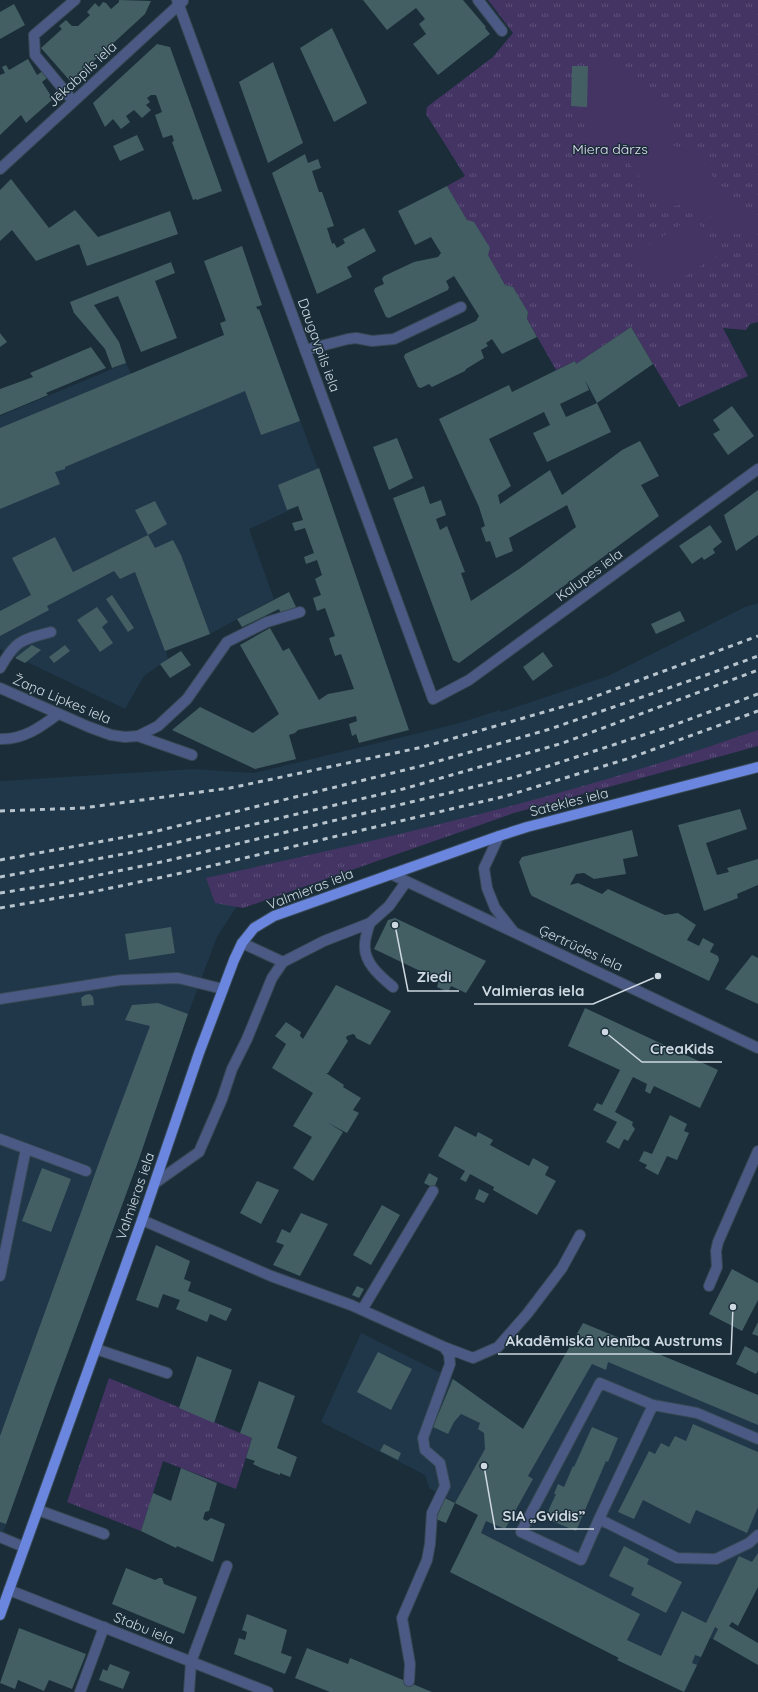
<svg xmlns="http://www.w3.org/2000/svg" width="758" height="1692" viewBox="0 0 758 1692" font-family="Quicksand,sans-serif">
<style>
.built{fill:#1f3748}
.grass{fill:url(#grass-tufts)}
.garden{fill:#443464}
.building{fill:#435f64}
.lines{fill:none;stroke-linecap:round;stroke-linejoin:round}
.service-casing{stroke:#374854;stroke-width:12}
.minor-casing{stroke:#374854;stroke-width:12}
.primary-casing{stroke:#374854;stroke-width:12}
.service{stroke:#4b5a84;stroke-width:10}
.minor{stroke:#4b5a84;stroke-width:10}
.primary{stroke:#6a86de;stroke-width:10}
.rail{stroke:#b8c4cd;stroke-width:3;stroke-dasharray:5 5;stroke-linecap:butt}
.labels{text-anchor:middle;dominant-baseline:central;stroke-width:3;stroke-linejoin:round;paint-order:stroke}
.street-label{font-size:14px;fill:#cdd8e1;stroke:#1a2d39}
.park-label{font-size:14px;fill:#e5e0f3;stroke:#1a2d39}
.leader{fill:none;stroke:#cdd8e1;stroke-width:1.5}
.callout-dot{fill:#cdd8e1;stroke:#1a2d39;stroke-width:1.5}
.callout-label{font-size:15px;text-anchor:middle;font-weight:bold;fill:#cdd8e1;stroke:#1a2d39;stroke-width:3;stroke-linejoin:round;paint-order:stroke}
</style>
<defs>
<pattern id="grass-tufts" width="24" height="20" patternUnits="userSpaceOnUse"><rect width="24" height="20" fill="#443464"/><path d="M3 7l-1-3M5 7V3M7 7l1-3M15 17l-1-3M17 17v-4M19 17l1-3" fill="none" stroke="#5e517a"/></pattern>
</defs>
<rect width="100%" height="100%" fill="#1a2d39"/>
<!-- built -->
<path class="built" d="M256,307L259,309L327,493L249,529L274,599L210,634L166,651L168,659L144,676L125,709L0,649V416L126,363L131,374L224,335V320Z
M758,603V730L633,774L497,813L239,903L217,937L188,1014L139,1159L48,1406L0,1541V781L193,769L254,773L456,724L500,710L501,712L608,676L745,607Z
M583,1323L758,1395V1573L747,1569L713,1639L710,1638L685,1692L617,1660L618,1657L450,1572L478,1515L429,1488L425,1475L321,1422L361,1333L453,1379L523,1429Z"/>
<!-- grass -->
<path class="grass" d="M488,0H758V322L750,324L746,330L723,328L748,376L679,407L631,327L576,364L575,361L556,370L527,319L528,312L513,287L505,285L447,186L465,176L426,114L427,107L493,57L513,33Z
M758,730V746L514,813L243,908L215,903L206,878C351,846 498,813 640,769C680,757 719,743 758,730Z
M109,1378L252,1438L236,1489L163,1461L141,1531L67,1502Z"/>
<!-- garden -->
<path class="garden" d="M605,63H618L631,82L653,89L670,118L672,145L695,153L722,189L758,217V233L748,235L721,232L705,208L696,210L691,203L663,208L626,159L585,157L590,70L598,64Z
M694,216L719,254L661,292L636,254Z"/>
<!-- building -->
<path class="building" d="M119,0L151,1L145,14L71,82L41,48L62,29L59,26L66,20L72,26H78L90,15L87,12L95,3L99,7L103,2L106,3L111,9L119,2Z
M363,0H463L486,27L485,28L490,34L438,75L413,44L426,34L419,24L425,19L416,8L387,30Z
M14,4L25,25L0,39V12Z
M332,28L367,103L334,122L300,48Z
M157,44L170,47L222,191L197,200L196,199L193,200L172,142L174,141L172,135L163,138L155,115L162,112L156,95H151L147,98L150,102L146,105L151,110L142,118L134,110L126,116L130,122L121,129L113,119L105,127L93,103Z
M28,59L37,75L43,71L47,78L42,82L53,99L26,123L21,115L0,135V75L5,73L2,67L6,65L9,70Z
M273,62L303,143L268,163L239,82Z
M572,66H588L587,107L571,106Z
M137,135L144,150L120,161L113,146Z
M305,154L308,163L318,159L321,168L312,171L319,192H322L334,226L327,228L332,244L334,243L337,248L345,243L343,239L364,228L376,251L347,267L352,277L317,294L272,173Z
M11,179L49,228L75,210L98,237L170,211L178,234L87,266L79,244L36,261L12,230L0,241V190Z
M447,186L467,220L474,222L490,248L488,255L505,285L513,287L528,312L527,319L537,337L502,354L492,339L486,343L488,346L481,350L484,358L466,369L465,371L432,387L429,384L421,388L418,387L404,357L405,354L476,321L479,316L454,276L446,281L449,287L448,290L389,318L386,317L374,291L375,288L384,284L382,279L384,276L414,262L438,257L441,253L431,237L415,245L398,211Z
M242,246L262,305L256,307L258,310L259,309L300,421L261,435L245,391L65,467V469L55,472L60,484L0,509V428L224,335L220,323L226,321L204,261Z
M171,262L175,273L155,281L177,338L141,352L118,296L94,305L119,342L126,363L112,368L105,349L74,313L70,302Z
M631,327L653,364L597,403L585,380L589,390L560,404L566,417L597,403L611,432L547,462L533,433L550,425L544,412L489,439L511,486L498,495L500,504L550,470L562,495L622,450L640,441L659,476L641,485L659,516L459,663L453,660L393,498L424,486L430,504L441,500L446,515L436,519L440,530L447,526L465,572L461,573L471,601L519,569L576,527L567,505L509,538L513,551L496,558L490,541L486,542L481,528L485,526L479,507L439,419L509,385L512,392L575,361L576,364Z
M0,333L7,342L0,347Z
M91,347L106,368L46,393L48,395L0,415V389L33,377L30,373Z
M732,406L754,436L728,455L713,434L720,430L713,420Z
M397,438L413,478L389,490L373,447Z
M319,468L409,730L359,743L356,734L352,736L349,724L357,721L356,716L298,730L295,733L289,735L296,759L255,769L172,730L200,707L253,733L279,714L240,645L270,628L283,651L289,648L319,700L328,694L354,689L341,654L335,656L329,638L335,636L325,608L317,611L313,598L321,595L315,579L322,575L317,560L306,564L304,557L314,553L305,528L295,531L292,523L303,520L298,506L287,510L278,485Z
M758,490V535L736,551L724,515Z
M155,501L167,524L148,535L135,510Z
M710,525L722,542L713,549L715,553L704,560L702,557L692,564L679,546Z
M148,535L155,548L173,540L181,555L210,634L165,651L135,572L120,579L114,571L47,606L49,610L0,636V611L31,595L12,558L55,537L73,572Z
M289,592L296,607L281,614L279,609L242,627L237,619Z
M112,595L134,628L128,632L106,599Z
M97,607L108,622L102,627L113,643L100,652L77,620Z
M680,611L685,621L656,634L651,624Z
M32,645L41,650L25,663L15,658Z
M65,645L70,651L54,663L49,657Z
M181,651L191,665L170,678L160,664Z
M543,652L553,666L533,681L523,667Z
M740,809L747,829L706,843L717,875L729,872L727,868L758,859V885L737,894L738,898L704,911L678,825Z
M632,830L638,856L623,859L626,874L594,879L584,873L576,874L570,885L578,883L602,894L608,889L665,915L678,913L696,925L687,940L699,946L703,938L714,944L710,952L718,956L719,960L709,981L532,896L530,893L519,862L522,857Z
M395,918L486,961L466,993L451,986L448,992L437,987L439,980L374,949L388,920Z
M171,927L175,953L129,960L125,934Z
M752,955L758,958V1004L725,989Z
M336,985L391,1011L370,1045L356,1038L355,1035L353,1034L347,1036L346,1038L348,1041L328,1073H326L344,1085L343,1087L361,1098L353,1110L359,1113L347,1133L328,1123L343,1132L313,1181L293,1168L312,1137L293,1126L313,1093L272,1068L286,1044L275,1036L286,1022L301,1032L300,1036L303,1039Z
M90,994L93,997L94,1005L82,1006L81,998L85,995Z
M158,1003L188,1014L139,1159L48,1406L6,1524L0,1522V1436L105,1146L150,1026L125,1020L132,1005Z
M585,1008L718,1070L700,1108L654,1086L650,1094L645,1091L647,1084L633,1077L615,1112L633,1122L632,1125L635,1129L628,1141L624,1139L619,1149L606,1142L617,1122L593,1110L597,1103L602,1105L620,1070L568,1046Z
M670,1115L687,1124L684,1131L689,1133L677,1160L667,1156L658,1175L645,1168L647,1165L639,1161L644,1151L652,1154Z
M455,1126L476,1137L478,1132L493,1140L490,1145L529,1166L533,1158L549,1167L545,1175L556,1181L537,1215L493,1190L494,1187L470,1174L466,1182L460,1179L465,1171L438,1156Z
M42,1168L71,1179L51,1232L22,1221Z
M429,1173L438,1178L434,1188L424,1183Z
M257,1181L279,1190L261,1224L240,1213Z
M479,1189L489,1194L484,1203L475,1199Z
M382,1205L400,1215L371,1265L353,1255Z
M301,1213L328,1224L300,1276L273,1265L284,1245L276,1242L282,1229L290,1233Z
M156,1245L190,1261L184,1279L191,1282L188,1291L232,1309L226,1321L210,1314L207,1322L176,1309L180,1300L163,1294L158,1308L136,1300Z
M732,1269L758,1283V1300L742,1331L709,1314Z
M357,1286L364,1289L359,1298L352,1295Z
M758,1322V1336L752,1334Z
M583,1323L758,1395V1425L608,1362L606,1370L592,1364L528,1476L533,1479L505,1529L486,1521L481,1533L640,1614L627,1640L661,1656L682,1611L706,1623L739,1556L752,1562L758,1553V1587L738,1626L732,1622L729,1626L758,1643V1665L713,1639L718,1629L715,1627L701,1657L695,1655L692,1663L697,1665L684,1692L617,1660L619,1658L450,1572L478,1515L455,1503L485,1449L484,1433L478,1429L480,1423L461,1414L454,1422L448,1434L433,1427L453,1379L523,1429Z
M745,1346L758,1353V1371L756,1374L736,1364Z
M378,1352L412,1369L391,1410L357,1392Z
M197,1356L232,1370L214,1423L179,1408Z
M259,1381L295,1396L277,1448L297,1457L290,1477L280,1473V1475L261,1468L253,1464L255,1461L246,1458L252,1438L240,1433Z
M693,1424L758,1452V1507L747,1533L696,1510L690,1524L643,1500L634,1519L618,1512L649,1451L655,1454L661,1443L669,1447L675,1436L686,1441Z
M592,1427L618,1438L608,1462L606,1461L576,1531L545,1518L556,1494H554L558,1484L564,1487L573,1466L574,1467Z
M384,1444L401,1453L398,1460L380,1451Z
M181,1468L217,1483L209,1511L205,1512L203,1519L207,1521L211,1518L225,1524L213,1562L177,1546L176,1548L141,1531L153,1493L171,1501Z
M445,1498L455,1503L446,1523L436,1519Z
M624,1546L649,1559L647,1564L682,1582L666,1613L631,1595L634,1588L609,1576Z
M126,1568L155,1580L159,1578H162L164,1584L197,1597L184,1634L112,1604Z
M247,1614L287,1630L281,1653L292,1657L285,1674L234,1654L239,1638L245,1640L247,1632L242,1630Z
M19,1628L86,1654L72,1689L49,1680L44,1691L18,1680L15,1689L0,1683Z
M307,1648L348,1664L350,1658L432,1692H330L295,1678Z
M110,1664L130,1672L123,1689L99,1680L103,1669L107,1671Z"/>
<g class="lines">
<defs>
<path id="service" d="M478,0L502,31
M73,101L35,55L34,35L75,0
M305,350L348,339L356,338L372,341L394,339L461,307
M0,668C16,640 21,640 51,632
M138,736L158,726L187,699L227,642L267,622L300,612
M138,736L192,755
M0,739C23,740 41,727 58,714
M370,923C368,929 365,937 365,944C363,962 380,976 393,987
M242,943L283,962
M0,999L121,980L178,978L223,989
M0,1139L86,1171
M155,1183L199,1152L222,1099L232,1069L247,1039L272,978L283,962L324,941L370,923L389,906L406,882
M142,1220L271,1276L351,1305L444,1347L473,1358L498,1347L527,1314L562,1268L580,1235
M0,1276L26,1149
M709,1286L717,1267L716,1251L718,1242L758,1151
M362,1310L433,1191
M96,1349L167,1373
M653,1405L599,1519L677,1558L716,1559L749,1543L758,1535
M38,1510L104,1534
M599,1519L581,1560L521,1532L600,1383L653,1405L697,1413L758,1439
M0,1537L24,1547
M409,1681L410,1664L402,1618L427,1560L430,1544L432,1513L445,1486L440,1463L425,1450L423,1438L450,1364L449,1354L444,1347
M80,1692L104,1627
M189,1692L191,1662L227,1566"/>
<path id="minor" d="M177,0L433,699L469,680L758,469
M0,169L183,1
M0,688L89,727L111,735L125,737L138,736
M499,836L484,868L487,888L495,908L513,931
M391,874L758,1048
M9,1590L268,1692"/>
<path id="primary" d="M0,1615L142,1220L199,1053L234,960L242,943L254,928L274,916L499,836L527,827L758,767"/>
</defs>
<!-- service casing -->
<use href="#service" class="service-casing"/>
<!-- minor casing -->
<use href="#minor" class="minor-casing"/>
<!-- primary casing -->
<use href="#primary" class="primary-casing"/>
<!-- service -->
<use href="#service" class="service"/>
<!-- minor -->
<use href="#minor" class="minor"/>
<!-- primary -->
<use href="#primary" class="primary"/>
<!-- rail -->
<path class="rail" d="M0,811L83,808L230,788L423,747L586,700L758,636
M0,860L153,832L425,765L550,729L706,675L758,656
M0,877L145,850L403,789L563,743L758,670
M0,893L56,884L166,861L515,777L671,726L758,694
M0,908L92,892L177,874L506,796L630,758L758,711"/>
</g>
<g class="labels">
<!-- street labels -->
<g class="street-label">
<text transform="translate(82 74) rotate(-43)">Jēkabpils iela</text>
<text transform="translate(319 345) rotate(70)">Daugavpils iela</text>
<text transform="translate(589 575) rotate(-36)">Kalupes iela</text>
<text transform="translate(62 699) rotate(23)">Žaņa Lipkes iela</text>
<text transform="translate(569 802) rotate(-14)">Satekles iela</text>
<text transform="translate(310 889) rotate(-21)">Valmieras iela</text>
<text transform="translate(581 948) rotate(25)">Ģertrūdes iela</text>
<text transform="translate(135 1196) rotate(-71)">Valmieras iela</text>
<text transform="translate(144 1628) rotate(22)">Stabu iela</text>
</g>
<!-- park labels -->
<g class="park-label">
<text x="610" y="149">Miera dārzs</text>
</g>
</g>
<!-- callouts -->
<path class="leader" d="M395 925L408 991H459M658 976L593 1004H474M605 1032L642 1062H722M733 1307L731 1354H498M484 1466L495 1529H594"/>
<g class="callout-dot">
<circle cx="395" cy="925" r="4"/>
<circle cx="658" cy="976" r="4"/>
<circle cx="605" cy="1032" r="4"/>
<circle cx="733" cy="1307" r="4"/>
<circle cx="484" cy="1466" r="4"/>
</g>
<g class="callout-label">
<text x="434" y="982">Ziedi</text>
<text x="533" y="996">Valmieras iela</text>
<text x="682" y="1054">CreaKids</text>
<text x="614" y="1346">Akadēmiskā vienība Austrums</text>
<text x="544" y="1521">SIA „Gvidis”</text>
</g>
</svg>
